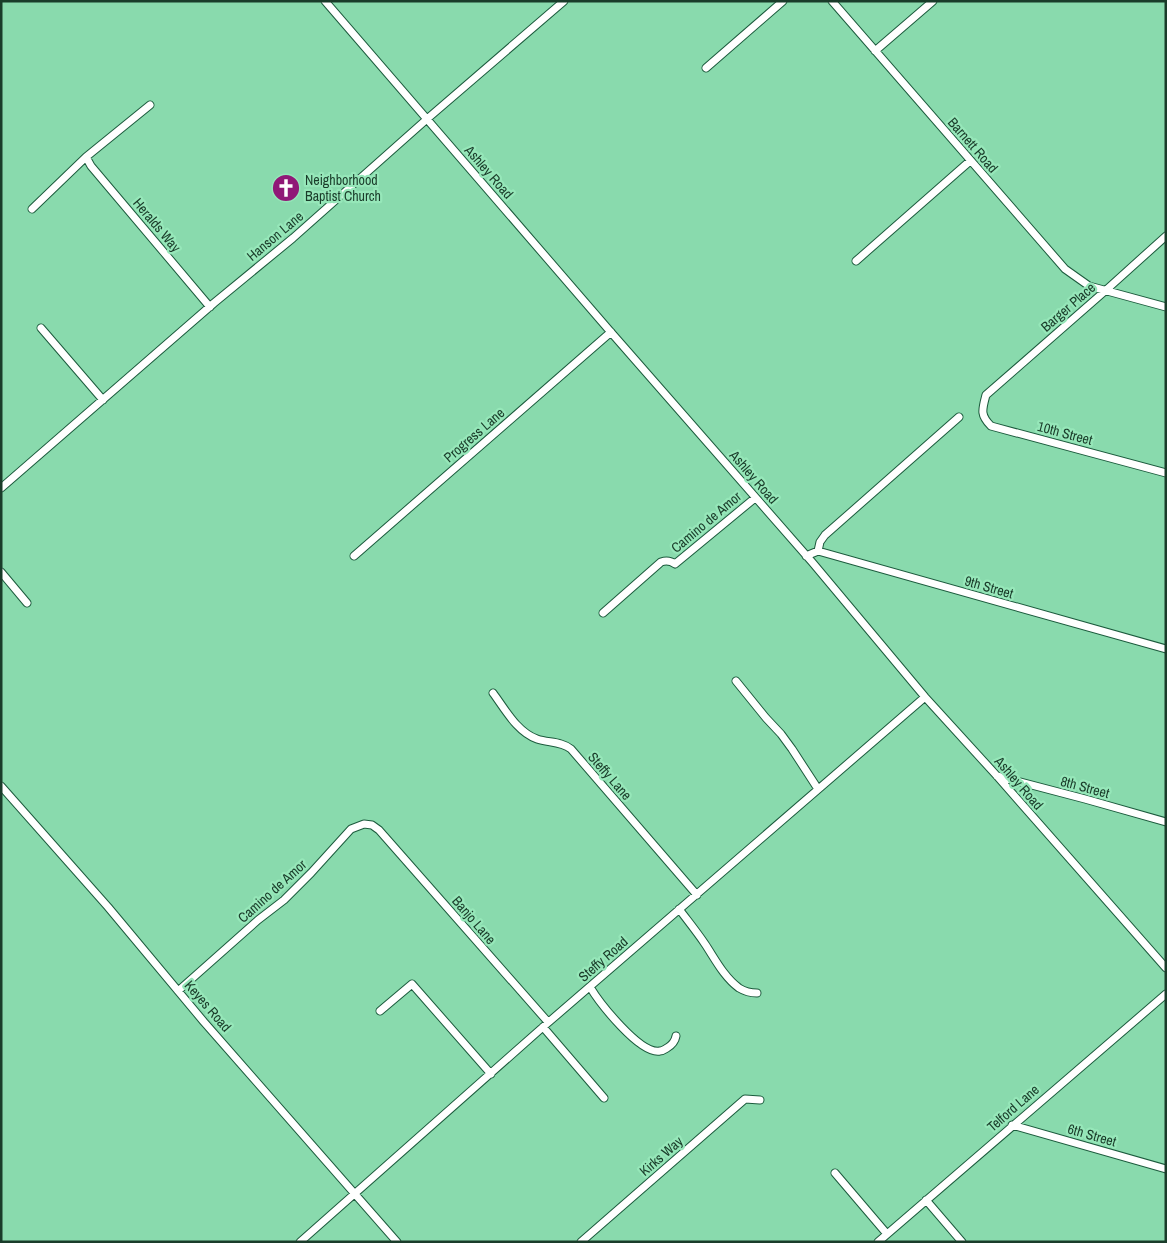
<svg xmlns="http://www.w3.org/2000/svg" width="1167" height="1243" viewBox="0 0 1167 1243" font-family="'Archivo Narrow',sans-serif">
<style>
.lines{fill:none;stroke-linecap:round;stroke-linejoin:round}
.minor-casing{stroke:#1c5b3d;stroke-width:9}
.minor{stroke:#fff;stroke-width:7}
.labels{text-anchor:middle;dominant-baseline:central;stroke-width:4.5;stroke-linejoin:round;paint-order:stroke}
.street-label{font-size:14px;fill:#1a3c2a;stroke:#96e7b9}
.poi-label{font-size:14px;fill:#1a3c2a;stroke:#96e7b9;text-anchor:start}
</style>
<rect width="100%" height="100%" fill="#89daad"/>
<g class="lines">
<defs>
<path id="minor" d="M325,1L609,330L812,562L925,697L997,776L1166,968
M832,1L1065,269L1089,286L1166,307
M875,51L933,1
M706,68L783,1
M86,157L91,166L210,307
M32,209L86,157L150,105
M1166,236L1105,291L986,395C982,410 980,415 991,426L1166,473
M856,261L970,161
M41,328L103,400
M1,488L214,303L293,238L427,119L564,1
M818,551L820,542L825,535L959,417
M354,556L611,332
M806,556L818,551L1166,649
M1,572L27,603
M603,613L661,562C667,560 671,561 675,564L755,498
M736,681L766,718L781,734L792,749L818,789
M493,693C505,709 517,732 537,739C548,743 561,741 571,749L697,895
M997,776L1085,799L1166,822
M1,786L108,907L204,1022L397,1242
M679,909C688,921 697,932 705,944C715,959 724,977 739,988C744,991 751,993 757,993
M590,987C599,1002 640,1055 660,1051C663,1051 665,1049 667,1048C672,1045 675,1042 676,1036
M178,991L258,920L284,900L311,873L351,829L364,824L372,825L379,830L548,1022
M380,1011L412,984L491,1074
M543,1027L604,1098
M1012,1125L1166,1169
M835,1173L887,1234
M926,1200L962,1242
M300,1242L543,1027L925,697
M581,1242L745,1099L760,1100
M878,1242L1166,994"/>
</defs>
<!-- minor casing -->
<use href="#minor" class="minor-casing"/>
<!-- minor -->
<use href="#minor" class="minor"/>
</g>
<!-- icons -->
<defs>
<symbol id="church-disc" viewBox="-11 -11 22 22"><circle r="9.5" fill="#901877" stroke="#96e7b9"/><path d="M-1.2-6h2.4v3.5h3.3v2.4h-3.3V6h-2.4V-.1h-3.3v-2.4h3.3Z" fill="#fff"/></symbol>
</defs>
<g fill-rule="evenodd">
<use href="#church-disc" x="270" y="172" width="32" height="32"/>
</g>
<g class="labels">
<!-- street labels -->
<g class="street-label">
<text transform="translate(973 145) rotate(49)">Barnett Road</text>
<text transform="translate(489 172) rotate(49)">Ashley Road</text>
<text transform="translate(157 225) rotate(50)">Heralds Way</text>
<text transform="translate(275 236) rotate(-40)">Hanson Lane</text>
<text transform="translate(1068 307) rotate(-41)">Barger Place</text>
<text transform="translate(1065 433) rotate(15)">10th Street</text>
<text transform="translate(474 435) rotate(-41)">Progress Lane</text>
<text transform="translate(754 477) rotate(49)">Ashley Road</text>
<text transform="translate(706 522) rotate(-40)">Camino de Amor</text>
<text transform="translate(989 587) rotate(16)">9th Street</text>
<text transform="translate(610 776) rotate(49)">Steffy Lane</text>
<text transform="translate(1019 783) rotate(49)">Ashley Road</text>
<text transform="translate(1085 787) rotate(15)">8th Street</text>
<text transform="translate(272 891) rotate(-42)">Camino de Amor</text>
<text transform="translate(474 920) rotate(49)">Banjo Lane</text>
<text transform="translate(603 959) rotate(-41)">Steffy Road</text>
<text transform="translate(208 1006) rotate(49)">Keyes Road</text>
<text transform="translate(1013 1108) rotate(-41)">Telford Lane</text>
<text transform="translate(1092 1135) rotate(16)">6th Street</text>
<text transform="translate(661 1156) rotate(-41)">Kirks Way</text>
</g>
<!-- poi labels -->
<g class="poi-label">
<text x="305" y="180">Neighborhood<tspan x="305" dy="16">Baptist Church</tspan></text>
</g>
</g>
<!-- border -->
<rect width="1167" height="1243" fill="none" stroke="#1a3c2a" stroke-width="5"/>
</svg>
